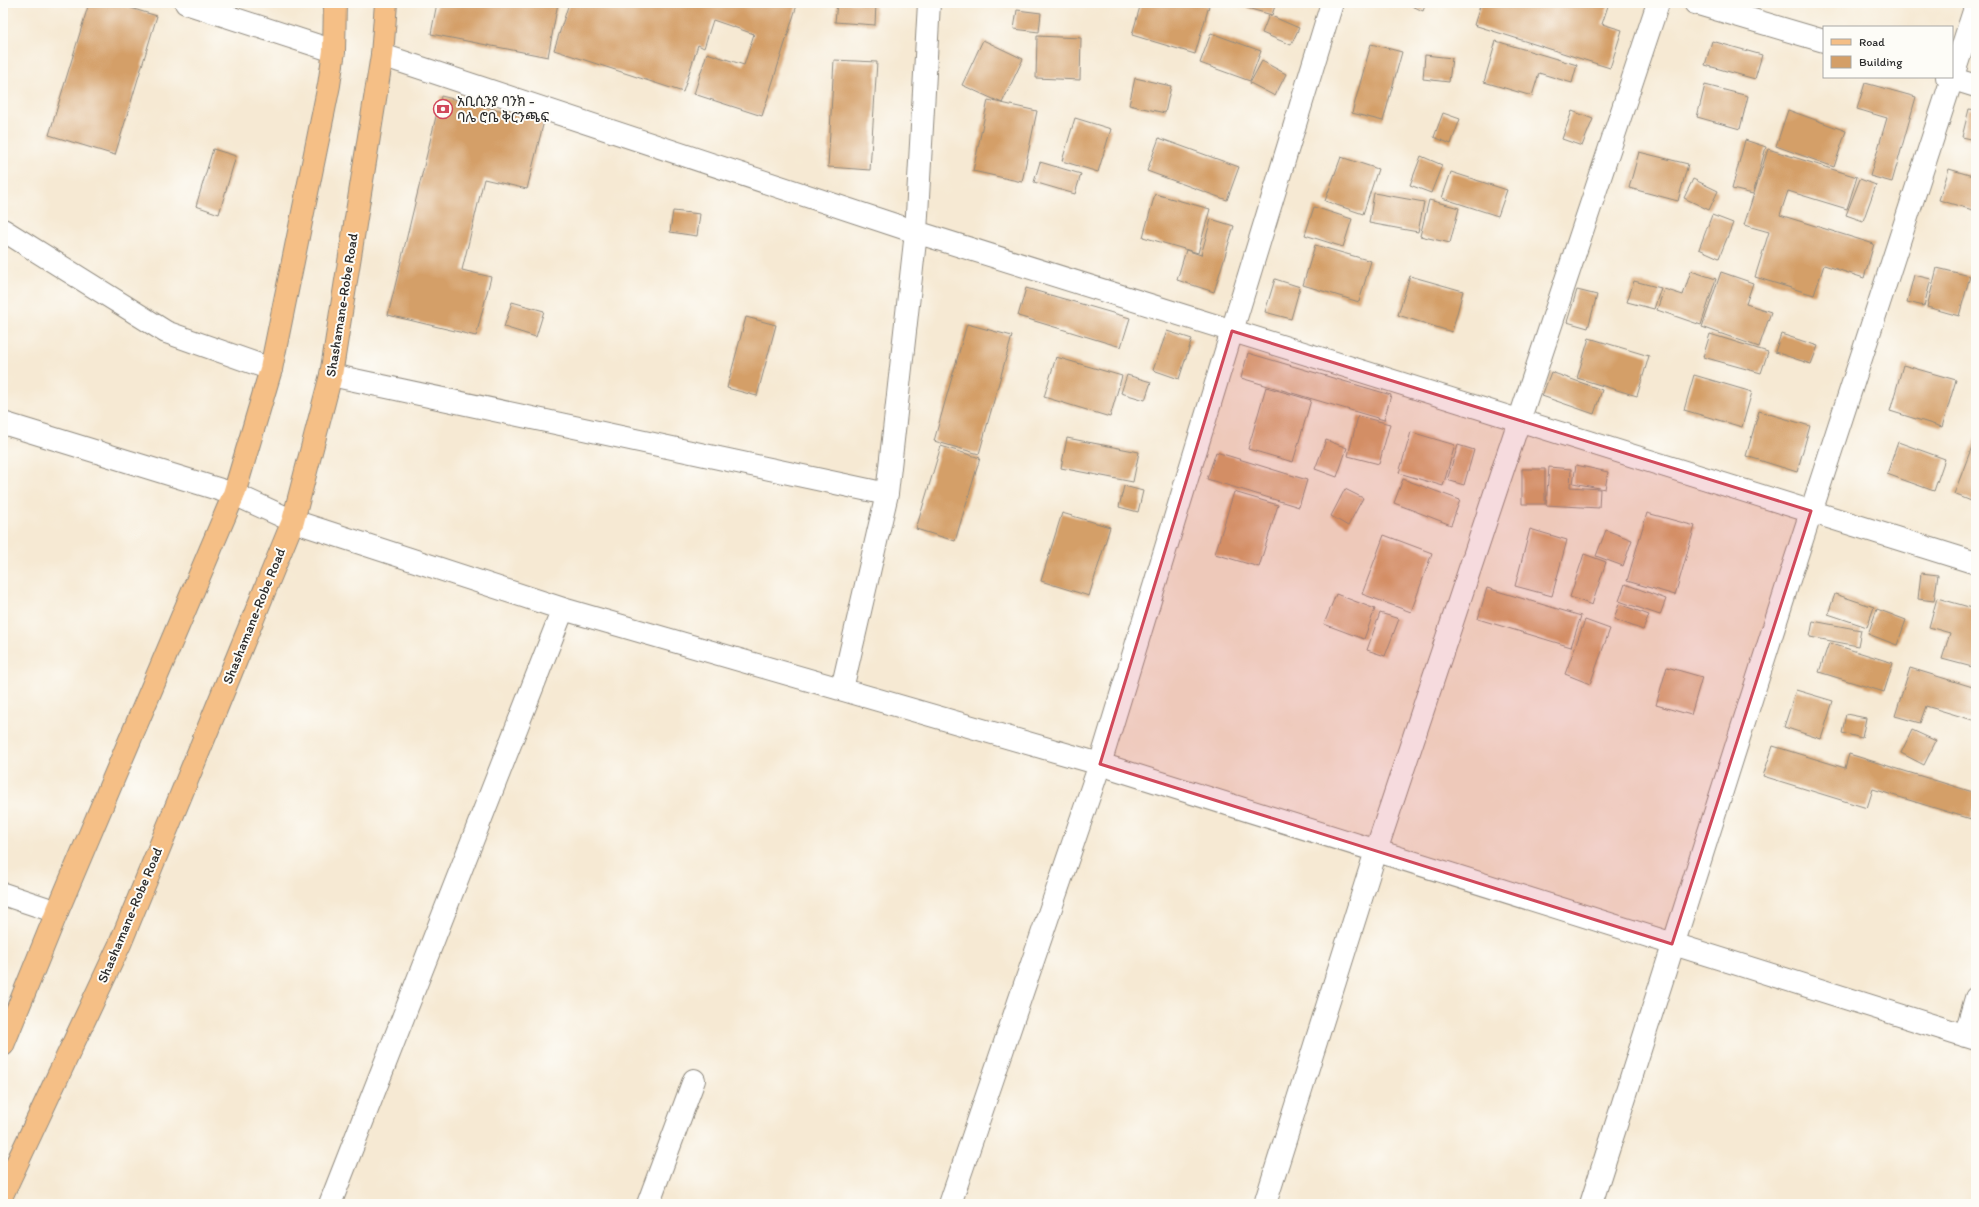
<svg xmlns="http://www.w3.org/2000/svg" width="1979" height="1207" viewBox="0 0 1979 1207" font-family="Itim,'Noto Sans Ethiopic',sans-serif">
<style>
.building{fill:#d49f67}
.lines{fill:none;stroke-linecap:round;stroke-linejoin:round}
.minor-casing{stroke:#908a7f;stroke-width:24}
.major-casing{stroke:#908a7f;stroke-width:24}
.minor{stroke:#fff;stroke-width:22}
.major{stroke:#f5bf86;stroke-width:22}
.marked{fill:#d1495b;fill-opacity:0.2;stroke:#d1495b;stroke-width:3;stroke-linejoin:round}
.labels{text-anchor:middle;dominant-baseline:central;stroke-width:4;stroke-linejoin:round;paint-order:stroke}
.poi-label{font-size:14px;fill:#2b2b2b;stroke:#fdfcf7;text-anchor:start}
.street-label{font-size:14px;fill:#2b2b2b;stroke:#fdfcf7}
</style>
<rect width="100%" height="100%" fill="#fdfcf7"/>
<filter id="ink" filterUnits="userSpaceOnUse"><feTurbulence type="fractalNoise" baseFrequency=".025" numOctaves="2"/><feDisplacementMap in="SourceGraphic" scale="8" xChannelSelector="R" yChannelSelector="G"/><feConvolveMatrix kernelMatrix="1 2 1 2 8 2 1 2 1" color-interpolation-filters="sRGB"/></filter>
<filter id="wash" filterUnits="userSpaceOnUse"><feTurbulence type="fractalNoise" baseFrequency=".012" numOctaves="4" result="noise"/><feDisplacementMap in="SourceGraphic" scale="16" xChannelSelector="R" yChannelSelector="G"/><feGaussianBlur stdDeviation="0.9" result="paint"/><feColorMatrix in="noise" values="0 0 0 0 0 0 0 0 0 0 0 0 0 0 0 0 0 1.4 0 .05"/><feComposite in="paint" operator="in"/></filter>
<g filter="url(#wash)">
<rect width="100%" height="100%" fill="#f6e9d3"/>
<g id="blocks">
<!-- building -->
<path class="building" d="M89,3H114L157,16L115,155L49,135Z
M437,3H558L548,57L431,34Z
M569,3H791L797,5L762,116L694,94L707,53L744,65L754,34L713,20L704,48L698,45L683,92L554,50Z
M837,3H876L875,25L835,22Z
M1141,3H1200L1209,6L1195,54L1132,35Z
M1229,3H1276L1272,15Z
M1406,3H1426L1423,11Z
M1481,3H1579L1588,6V3H1609L1602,24L1622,30L1610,68L1474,25Z
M1017,10L1041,13L1039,32L1014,29Z
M1269,15L1299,28L1291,45L1262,33Z
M1211,33L1261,51L1250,81L1200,63Z
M1037,36L1081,38L1080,80L1036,78Z
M983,40L1023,59L1002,103L962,85Z
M1496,41L1577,65L1572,83L1539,73L1532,96L1484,82Z
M1712,41L1762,55L1755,79L1705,65Z
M1371,44L1402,52L1383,121L1352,113Z
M1425,55L1452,58L1449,82L1423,79Z
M834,60L877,62L870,170L828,167Z
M1262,61L1286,74L1275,96L1250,83Z
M1135,78L1171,86L1165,113L1129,105Z
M1865,83L1916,97L1892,182L1870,176L1887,118L1857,109Z
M1705,85L1748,96L1740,129L1697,117Z
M441,96L544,121L527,189L484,179L462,270L491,277L476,336L388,315Z
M988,100L1037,111L1022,182L973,171Z
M1969,109L1976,110V140L1962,137Z
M1788,110L1846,131L1834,167L1776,146Z
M1572,111L1593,119L1582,146L1562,139Z
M1443,113L1460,119L1451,144L1434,137Z
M1075,118L1111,129L1098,172L1062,161Z
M1159,138L1239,167L1227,200L1147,171Z
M1745,140L1766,147L1753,194L1732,189Z
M213,149L236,156L219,214L196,206Z
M1768,149L1857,177L1847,209L1788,191L1780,215L1874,244L1864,278L1824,265L1814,295L1755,277L1769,232L1744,225Z
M1639,152L1688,164L1678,201L1629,188Z
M1421,156L1442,165L1431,193L1410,185Z
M1341,157L1378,169L1363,214L1325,201Z
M1040,162L1081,174L1075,194L1034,182Z
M1949,169L1976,177V211L1939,200Z
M1451,172L1507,190L1498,216L1442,198Z
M1693,179L1718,191L1709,210L1684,198Z
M1860,179L1876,185L1863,221L1846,215Z
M1374,193L1424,202L1418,232L1369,223Z
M1155,194L1210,209L1198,253L1143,237Z
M1429,200L1459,208L1450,243L1420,236Z
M1314,207L1352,219L1343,247L1305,235Z
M673,211L700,214L697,236L670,232Z
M1712,215L1733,223L1719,258L1699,249Z
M1211,219L1234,226L1214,292L1177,280L1186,250L1201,255Z
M1315,245L1371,261L1359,302L1303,285Z
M1937,268L1970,276L1959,316L1927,307Z
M1691,271L1716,279L1701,325L1657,310L1664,289L1683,295Z
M1721,272L1753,283L1746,304L1771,312L1759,347L1702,327Z
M1914,275L1931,279L1924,306L1907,302Z
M1410,276L1463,291L1452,332L1398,315Z
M1275,279L1300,287L1291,319L1265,312Z
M1634,281L1661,288L1654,309L1627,302Z
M1026,288L1130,318L1121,347L1018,316Z
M1577,290L1597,295L1588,328L1567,322Z
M512,302L544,311L536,337L504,327Z
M746,317L776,325L757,396L727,388Z
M967,324L1012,336L979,454L934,441Z
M1167,331L1192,339L1179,379L1153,370Z
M1710,334L1768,352L1761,373L1703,357Z
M1781,334L1818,346L1811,364L1775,352Z
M1589,338L1649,356L1637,396L1577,378Z
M1248,353L1391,395L1384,420L1241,378Z
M1056,357L1122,376L1110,417L1044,397Z
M1903,365L1956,380L1942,427L1890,411Z
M1551,372L1602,390L1594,414L1542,396Z
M1127,375L1151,382L1145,400L1121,393Z
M1694,375L1752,392L1742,427L1684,410Z
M1266,387L1311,400L1293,462L1248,449Z
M1759,411L1810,426L1797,472L1746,456Z
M1358,416L1390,424L1379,464L1348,456Z
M1411,432L1455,445L1443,486L1399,473Z
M1976,436V503L1954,494Z
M1067,438L1139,452L1133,482L1061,468Z
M1326,440L1347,448L1337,477L1315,469Z
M1898,442L1945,459L1934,491L1887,474Z
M1458,445L1474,450L1464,485L1447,480Z
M941,446L980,458L955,541L916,529Z
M1216,452L1307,480L1299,507L1207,479Z
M1576,465L1608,472L1605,489L1573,483Z
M1549,467L1571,469L1570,487L1600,489L1599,508L1546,505Z
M1522,469H1545V504H1522Z
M1403,479L1460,500L1451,525L1394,503Z
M1124,486L1143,491L1138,512L1119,507Z
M1345,489L1363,498L1348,526L1331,516Z
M1234,492L1278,505L1259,567L1215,554Z
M1062,513L1110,527L1089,596L1041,581Z
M1647,513L1695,526L1675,595L1627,581Z
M1530,529L1567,540L1552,596L1515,586Z
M1606,530L1632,540L1623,566L1596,556Z
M1384,535L1432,553L1411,612L1362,594Z
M1584,554L1606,562L1592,605L1570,597Z
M1921,573L1938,575L1934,601L1918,599Z
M1625,584L1666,599L1660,615L1619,601Z
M1487,588L1581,616L1571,647L1478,619Z
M1336,594L1375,609L1364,639L1324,624Z
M1835,594L1874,607L1867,627L1828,614Z
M1937,598L1976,609V668L1942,659L1950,633L1929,627Z
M1619,604L1649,615L1643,630L1614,619Z
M1877,609L1906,620L1897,645L1868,634Z
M1380,613L1399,619L1385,656L1367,650Z
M1585,620L1610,629L1590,684L1565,674Z
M1813,621L1861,630L1858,646L1810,637Z
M1829,643L1893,663L1884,692L1819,672Z
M1667,667L1702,677L1691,715L1656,705Z
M1910,668L1976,688V721L1926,706L1920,723L1895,716Z
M1796,690L1833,701L1821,739L1784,727Z
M1846,714L1866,718L1862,738L1842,733Z
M1912,730L1936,741L1924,765L1901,753Z
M1773,746L1845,768L1849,754L1976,793V803L1971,819L1873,789L1867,808L1763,776Z"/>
</g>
</g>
<g filter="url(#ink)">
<use href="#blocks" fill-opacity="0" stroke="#908a7f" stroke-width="1"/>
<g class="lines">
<defs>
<path id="minor" d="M186,3L334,51
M1695,3L1824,41
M382,55L916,232L1976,563
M1947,77L1976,86
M3,230L166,332L271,369
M331,375L887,494
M3,423L234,494L293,521L563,609L1100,764L1976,1039
M842,689L887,494L916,232L929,3
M3,894L57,912
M1965,1036L1976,998
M330,1204L563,609
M648,1204L694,1080
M950,1204L1100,764L1332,3
M1265,1204L1376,851L1658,3
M1591,1204C1716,803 1845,404 1976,5"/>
<path id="major" d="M3,1045L57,912L234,494L271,369L329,85L334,51L335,3
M3,1193L120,944L293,521L331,375L382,55L386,3"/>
</defs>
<!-- minor casing -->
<use href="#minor" class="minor-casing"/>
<!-- major casing -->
<use href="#major" class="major-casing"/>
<!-- minor -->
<use href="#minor" class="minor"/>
<!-- major -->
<use href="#major" class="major"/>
</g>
</g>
<!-- marked area -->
<path class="marked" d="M1232,331L1811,511L1672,944L1100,764Z"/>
<!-- icons -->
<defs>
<symbol id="bank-ring" viewBox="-11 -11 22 22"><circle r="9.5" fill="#fdfcf7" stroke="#d1495b" stroke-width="1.5"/><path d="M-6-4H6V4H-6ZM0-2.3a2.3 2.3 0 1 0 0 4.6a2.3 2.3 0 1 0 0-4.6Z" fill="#d1495b"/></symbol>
</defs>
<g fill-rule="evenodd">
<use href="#bank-ring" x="432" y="98" width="22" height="22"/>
</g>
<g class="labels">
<!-- poi labels -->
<g class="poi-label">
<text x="457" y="101">አቢሲንያ ባንክ -<tspan x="457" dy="16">ባሌ ሮቤ ቅርንጫፍ</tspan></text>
</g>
<!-- street labels -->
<g class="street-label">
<text transform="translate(342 305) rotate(-81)">Shashamane-Robe Road</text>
<text transform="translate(254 616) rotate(-68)">Shashamane-Robe Road</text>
<text transform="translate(130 915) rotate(-67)">Shashamane-Robe Road</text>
</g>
</g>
<!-- margin -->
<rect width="1979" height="1207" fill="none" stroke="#fdfcf7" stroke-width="16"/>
<!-- legend -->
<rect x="1823" y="26" width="130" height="52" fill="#fdfcf7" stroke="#a9a8a5"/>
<rect x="1831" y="39" width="20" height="6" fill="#f5bf86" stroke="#a9a8a5"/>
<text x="1859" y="46" font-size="12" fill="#2b2b2b">Road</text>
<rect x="1831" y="56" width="20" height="12" fill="#d49f67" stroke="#a9a8a5"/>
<text x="1859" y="66" font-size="12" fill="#2b2b2b">Building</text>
</svg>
